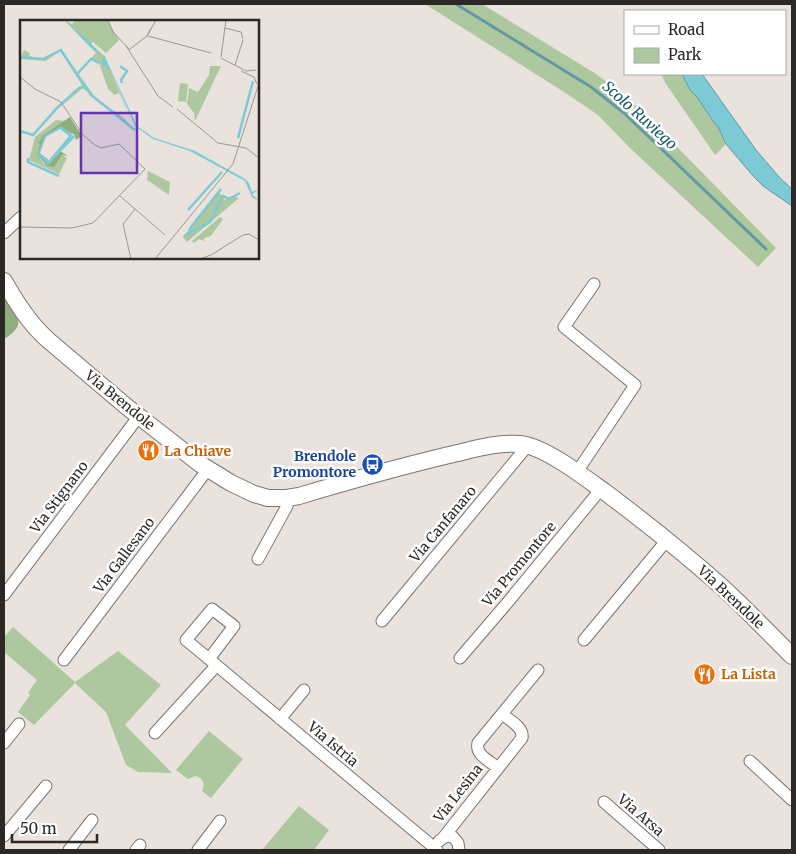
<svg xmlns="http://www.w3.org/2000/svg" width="796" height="854" viewBox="0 0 796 854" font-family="Merriweather,serif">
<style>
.green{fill:#adc89f}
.forest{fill:#8eae7d}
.water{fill:#7dcad7;stroke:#6499a2}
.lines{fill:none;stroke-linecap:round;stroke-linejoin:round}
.stream{stroke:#6499a2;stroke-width:3}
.street-casing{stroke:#7c7570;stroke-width:13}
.secondary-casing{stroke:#7c7570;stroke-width:18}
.street{stroke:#fff;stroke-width:11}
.secondary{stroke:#fff;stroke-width:16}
.labels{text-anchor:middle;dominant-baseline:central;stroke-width:5;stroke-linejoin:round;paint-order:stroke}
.street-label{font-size:14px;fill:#2b2826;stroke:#fff}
.food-label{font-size:14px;font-weight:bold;fill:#c56008;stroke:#fff;text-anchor:start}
.transit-label{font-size:14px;font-weight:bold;fill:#164399;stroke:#fff;text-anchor:end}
.water-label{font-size:15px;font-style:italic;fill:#145660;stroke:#fff}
.inset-river{fill:none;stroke:#7dcad7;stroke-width:2.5}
.inset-road{fill:none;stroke:#9d9894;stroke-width:1}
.view{fill:#6135ad;fill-opacity:0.15;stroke:#6135ad;stroke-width:2.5}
.inset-edge{fill:none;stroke:#2b2826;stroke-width:2.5}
</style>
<rect width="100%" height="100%" fill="#e9e2dd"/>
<!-- green -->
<path class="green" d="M425,4H482L596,74L620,91L642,111L776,248L758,267L631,149L598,115L567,94Z
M661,74H682L690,90L697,97L713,121L718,127L726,144L715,155L666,84Z
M13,627L75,682L118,651L161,685L125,725L172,773L138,772L126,765L106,712L75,683L34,725L18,712L30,695L28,693L37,680L4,652V637Z
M209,731L243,759L211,798L202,791C206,784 203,778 195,776L188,779L176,770Z
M299,806L329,830L314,850H262Z"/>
<!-- forest -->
<path class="forest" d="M4,296C7,302 21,319 18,325C16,331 9,336 4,339Z"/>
<!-- water -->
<path class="water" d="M682,74H702L756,150L780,178L792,189V206L763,186L753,176L726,144L718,127L713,121L697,97L690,90Z"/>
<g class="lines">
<!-- stream -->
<path class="stream" d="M456,4L591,87L624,113L766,249"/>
<defs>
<path id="street" d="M4,233L21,217
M577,472L635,385L564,327L594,284
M258,559L287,506V498
M4,595L139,416
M382,621L524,450L525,445
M584,640L667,540
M460,658L508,602L601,489
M209,659L234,626L212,609L186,640L209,659L437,850
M64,660L208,469
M280,719L304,690
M155,733L216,666
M4,743L19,724
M750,761L792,800
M498,768C490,761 475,755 478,743L538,670
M604,802L659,850
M4,836L46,786
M443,838L522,738C524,727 509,720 502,714
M439,841L446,836L453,837L458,843L459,850
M69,850L92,820
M136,850L140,845
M198,850L220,821"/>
<path id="secondary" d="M4,281C16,302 29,323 48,340L127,407L200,464L231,483L254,494L268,498H287L299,496C349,481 399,467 449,455C472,450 496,442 520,444C544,446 584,477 605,492C645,522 684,553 722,587C746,609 769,633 792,656"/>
</defs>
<!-- street casing -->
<use href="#street" class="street-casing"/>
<!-- secondary casing -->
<use href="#secondary" class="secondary-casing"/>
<!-- street -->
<use href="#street" class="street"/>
<!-- secondary -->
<use href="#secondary" class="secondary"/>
</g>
<!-- icons -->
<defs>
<symbol id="restaurant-disc" viewBox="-11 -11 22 22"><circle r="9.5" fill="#e8710a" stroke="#fff"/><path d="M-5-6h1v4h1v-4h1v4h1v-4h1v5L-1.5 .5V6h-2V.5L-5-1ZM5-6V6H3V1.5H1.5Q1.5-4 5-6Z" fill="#fff"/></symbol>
<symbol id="bus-disc" viewBox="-11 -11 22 22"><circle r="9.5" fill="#1a4fb4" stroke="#fff"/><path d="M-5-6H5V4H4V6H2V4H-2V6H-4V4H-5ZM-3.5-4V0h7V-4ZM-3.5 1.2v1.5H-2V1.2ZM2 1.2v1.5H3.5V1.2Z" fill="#fff"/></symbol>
</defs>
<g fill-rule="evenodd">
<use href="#restaurant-disc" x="136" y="438" width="25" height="25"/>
<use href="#bus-disc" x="360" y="452" width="25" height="25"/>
<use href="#restaurant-disc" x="692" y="662" width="25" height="25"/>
</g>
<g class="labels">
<!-- street labels -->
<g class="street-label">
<text transform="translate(120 400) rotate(39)">Via Brendole</text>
<text transform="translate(59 497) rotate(-53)">Via Stignano</text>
<text transform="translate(443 524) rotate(-50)">Via Canfanaro</text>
<text transform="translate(124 555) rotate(-53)">Via Gallesano</text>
<text transform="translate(519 564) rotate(-50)">Via Promontore</text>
<text transform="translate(731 597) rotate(43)">Via Brendole</text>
<text transform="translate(333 744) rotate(40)">Via Istria</text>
<text transform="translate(458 793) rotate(-52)">Via Lesina</text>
<text transform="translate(641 815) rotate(41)">Via Arsa</text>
</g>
<!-- food labels -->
<g class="food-label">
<text x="164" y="451">La Chiave</text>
<text x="721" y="674">La Lista</text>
</g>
<!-- transit labels -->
<g class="transit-label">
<text x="356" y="456">Brendole<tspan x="356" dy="16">Promontore</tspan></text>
</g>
<!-- water labels -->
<g class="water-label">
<text transform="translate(640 115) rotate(42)">Scolo Ruviego</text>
</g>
</g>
<!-- overview -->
<g transform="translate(20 20)">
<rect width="239" height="239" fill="#e9e2dd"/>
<path d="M44,0L52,4L56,0H87L99,20L86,33L73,22L70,25L86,37L81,44L91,51L112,103L99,73L95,75L88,69L79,43L72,39L58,54L76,78L105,99L115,112L63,68L44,84L62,65L40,31L26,41L0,39L4,30L10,33L9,36L23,39L41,29L57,53L76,33ZM190,46H201L175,101L174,93L167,84L169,68L178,72L189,55ZM160,63L168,64L166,82L158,81ZM36,100L45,101L24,114L18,135L24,144L42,135L47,138L39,154L9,140L15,117ZM128,151L150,162L149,175L127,160ZM199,172L205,180L211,176L219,178L167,222L163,217ZM200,197L203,199L191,216L184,218V221L179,219L174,223L172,221Z" fill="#adc89f"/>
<path d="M50,97L62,116L56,120L54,114L43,111L41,107L25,116L18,134L23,137L28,145L40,131L48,136L42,135L34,147L27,146L17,134L20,125L17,120L20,122L23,115Z" fill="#8eae7d"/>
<path d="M46,0L85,37L117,106L134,118L175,131L225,159L229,163L232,172L239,169L232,174L239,181L232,177L225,161L170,131L133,119L115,106L91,51L81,44L84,37L69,26ZM41,106L55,117L28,145L18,134L24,116ZM40,109L49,116L29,140L20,133L26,117Z" fill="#7dcad7" fill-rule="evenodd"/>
<path class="inset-river" d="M0,37L23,39L41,30L71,75L115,110M100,46L107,51L101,60L102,63M57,54L71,39L79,43M0,111L13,115L37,88L59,68L65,67M218,118L233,61M8,138V142L39,156M168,190L202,152M178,198L201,169M169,210L178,198M164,216L190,202L203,176L209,179L220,173"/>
<path class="inset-road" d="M88,0L93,12L110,30M131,8L127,16L136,0M205,8L221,12L223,19M128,16L191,33M106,26L138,76M110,29L127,16M201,37L206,0M201,38L226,51L236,50M215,45L223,20M221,51L234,57L237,64M0,57L15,69L41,82L63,115L75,125L81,128L99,124L125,149M138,76L153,87M157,89L198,123L226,128L239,138M100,176L145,215M0,207L52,208L73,203L125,149M111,239L103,204L115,189M135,239L213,144L239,63M179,239L191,235L223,215L229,214L239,220"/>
<path class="view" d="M61,93H117V153H61Z"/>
<rect width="239" height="239" class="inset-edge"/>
</g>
<!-- border -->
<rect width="796" height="854" fill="none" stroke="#2b2826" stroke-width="10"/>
<!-- legend -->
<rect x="624" y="10" width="162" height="65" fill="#ffffff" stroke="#aaa9a8"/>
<rect x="634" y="26" width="25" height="8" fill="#ffffff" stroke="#aaa9a8"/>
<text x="668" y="35" font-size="15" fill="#2b2826">Road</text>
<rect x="634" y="48" width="25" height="15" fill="#adc89f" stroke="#aaa9a8"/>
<text x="668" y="60" font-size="15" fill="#2b2826">Park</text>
<!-- scale -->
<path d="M12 834v8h85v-8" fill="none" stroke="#2b2826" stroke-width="2.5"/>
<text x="20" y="834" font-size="15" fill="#2b2826" stroke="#ffffff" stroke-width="4" paint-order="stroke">50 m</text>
</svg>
